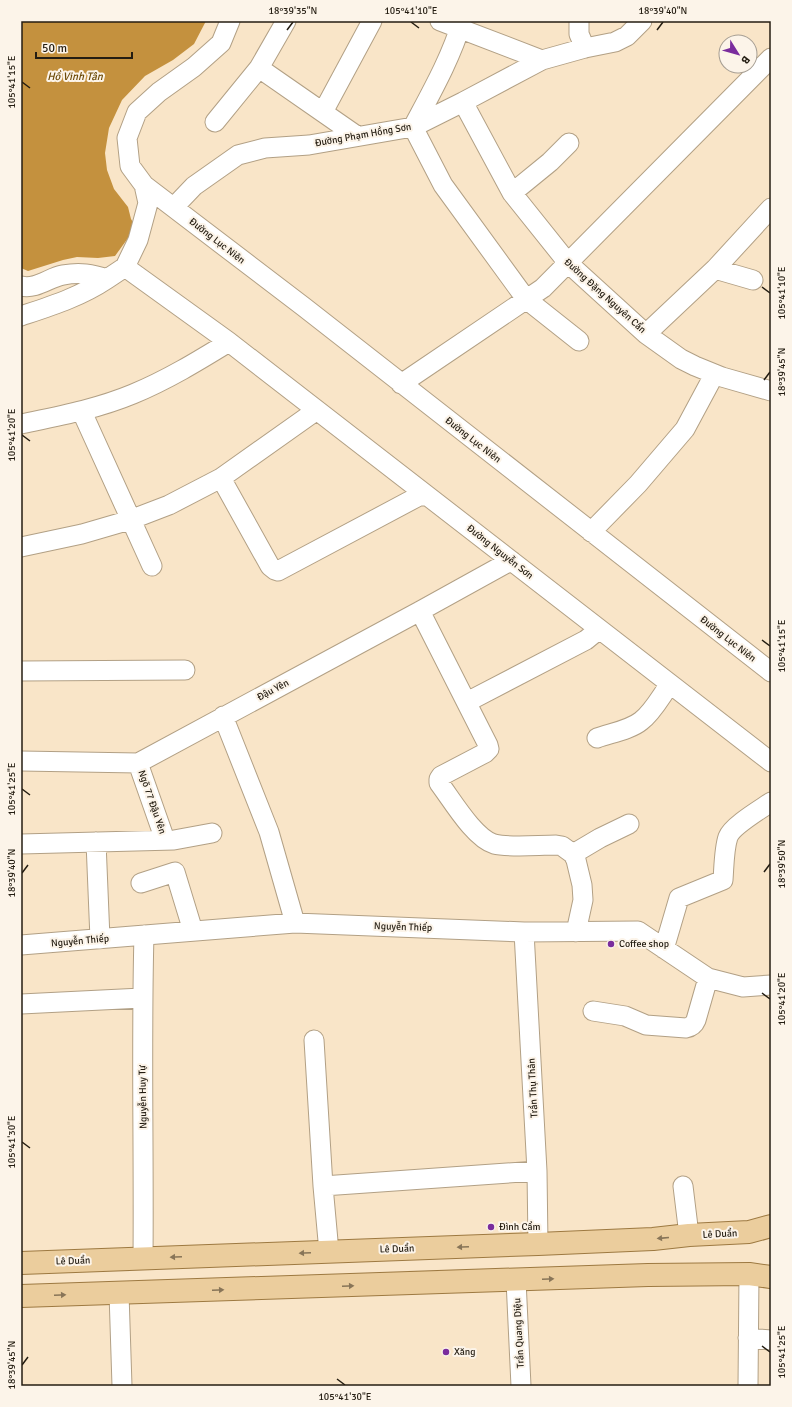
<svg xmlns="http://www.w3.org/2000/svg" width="792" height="1407" viewBox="0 0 792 1407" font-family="Signika,sans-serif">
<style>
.water{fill:#c4913e}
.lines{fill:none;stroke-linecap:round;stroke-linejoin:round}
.minor-casing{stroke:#b2a085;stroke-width:21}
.major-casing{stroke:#9d7941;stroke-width:24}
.minor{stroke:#fff;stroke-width:19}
.major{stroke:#ebcd9d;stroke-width:22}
.oneway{fill:#887558}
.ticks{fill:none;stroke:#241d12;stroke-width:1.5}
.poi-dot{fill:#7a2c9d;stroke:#fcf4e9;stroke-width:1.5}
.labels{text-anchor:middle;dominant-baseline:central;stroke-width:4;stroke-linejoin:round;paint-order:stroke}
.street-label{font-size:10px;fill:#241d12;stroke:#fcf4e9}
.poi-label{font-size:10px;fill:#241d12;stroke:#fcf4e9;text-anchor:start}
.water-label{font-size:11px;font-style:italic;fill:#6c4a07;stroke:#fcf4e9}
.neatline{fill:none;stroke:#241d12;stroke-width:1.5}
.ticks-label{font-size:10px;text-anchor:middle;fill:#241d12}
</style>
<rect width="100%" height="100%" fill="#f9e5c8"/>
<!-- water -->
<path class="water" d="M21,21H206L194,44L173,60L145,76L122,100L109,128L105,153L107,170L114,189L128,207L131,219L136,227L115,256L98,258L77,257L63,260L28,271L21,268Z"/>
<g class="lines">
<defs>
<path id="minor" d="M440,21L542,60
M462,21C451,58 431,93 413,127L443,185L526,299L579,341
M579,21V34L585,48
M259,68L357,136
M463,102L512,193L568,263L646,334L681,359L695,366L722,377L771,391
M323,112L372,21
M215,122L259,68L286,21
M144,185L304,307L771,672
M512,193L550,162L569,143
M174,207L194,186L238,155L265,148L309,145L413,127L463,102L542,60L585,48L615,42L627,36L642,21
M125,267L229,342L771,762
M715,269L753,280
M21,286C36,290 50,277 63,275C80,272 92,274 107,279L125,267L138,240L148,203L144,185L130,166L127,138L137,112L159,92L194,67L221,43L230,21
M21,316C51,306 80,297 107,279
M646,334L715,269L771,208
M401,384L543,288L771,58
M82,412L152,566
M21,424C59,416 97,409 133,394C167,380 198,361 229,342
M221,478L270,566L275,570L278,571L419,496L426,495
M591,532L638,484L685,429L714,375
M21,547L82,534L130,520L169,505L221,478L317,410
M420,611L488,745L489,749L485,753L441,776L439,779V783C452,800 474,838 494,844C510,848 538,845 556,845L562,846L573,854L576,860L582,885L583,900L576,932
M21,671L185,670
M467,702L586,640L597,631L596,627
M223,716L269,832L295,923
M597,738C611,733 630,730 641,721C653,712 661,696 670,684
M21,761L138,763L420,611L505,564L512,561
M138,763L165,840
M96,842L100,939
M21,844L174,840L212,833
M573,854L600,838L629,824
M141,883L175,872L193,931
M524,932L537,1171L538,1244
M21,945L295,923L524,932L638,931L708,978L743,987L771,985
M664,949L679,898L723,880C724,867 724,849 728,837C732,826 761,809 771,802
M21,1004L142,998
M593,1011L625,1016L646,1025L686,1028C691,1027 694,1025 696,1020L708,978
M314,1040L323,1186L329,1252
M323,1186L537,1171
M683,1186L689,1235
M143,1258C144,1151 141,1043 144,935
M516,1280L521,1386
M119,1293L122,1386
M748,1338L771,1340
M748,1386L749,1274"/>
<path id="major" d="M21,1263L538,1244L653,1239L689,1235L749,1232L771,1226
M21,1296L648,1275L749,1274L771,1277"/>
</defs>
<!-- minor casing -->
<use href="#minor" class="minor-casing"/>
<!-- major casing -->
<use href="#major" class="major-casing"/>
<!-- minor -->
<use href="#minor" class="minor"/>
<!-- major -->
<use href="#major" class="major"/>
</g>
<!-- one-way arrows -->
<defs><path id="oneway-solid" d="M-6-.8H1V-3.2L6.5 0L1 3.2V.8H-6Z"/></defs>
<g class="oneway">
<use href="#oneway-solid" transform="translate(663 1238) rotate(175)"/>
<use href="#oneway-solid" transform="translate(463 1247) rotate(178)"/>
<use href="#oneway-solid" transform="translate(305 1253) rotate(178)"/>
<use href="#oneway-solid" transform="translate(176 1257) rotate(178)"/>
<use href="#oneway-solid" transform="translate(548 1279) rotate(-2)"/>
<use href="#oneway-solid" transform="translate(348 1286) rotate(-2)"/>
<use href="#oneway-solid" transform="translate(218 1290) rotate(-2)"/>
<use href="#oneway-solid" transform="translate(60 1295) rotate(-2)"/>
</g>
<!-- ticks -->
<path class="ticks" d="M411,22L419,28M287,30L293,22M657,30L663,22M22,82L30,88M762,287L770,293M764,380L770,372M22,435L30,441M762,640L770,646M22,789L30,795M764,872L770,864M22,873L28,865M762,993L770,999M22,1142L30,1148M762,1346L770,1352M22,1365L28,1357M337,1379L345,1385"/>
<!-- markers -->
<g class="poi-dot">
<circle cx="611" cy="944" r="4"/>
<circle cx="491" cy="1227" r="4"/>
<circle cx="446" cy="1352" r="4"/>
</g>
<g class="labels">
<!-- street labels -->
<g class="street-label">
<text transform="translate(363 135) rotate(-10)">Đường Phạm Hồng Sơn</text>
<text transform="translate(217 241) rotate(38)">Đường Lục Niên</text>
<text transform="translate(605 296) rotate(42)">Đường Đặng Nguyên Cẩn</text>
<text transform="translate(473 440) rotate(38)">Đường Lục Niên</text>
<text transform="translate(500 552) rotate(38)">Đường Nguyễn Sơn</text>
<text transform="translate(728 639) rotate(38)">Đường Lục Niên</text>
<text transform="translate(273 690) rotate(-28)">Đậu Yên</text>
<text transform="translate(152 802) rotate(71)">Ngõ 77 Đậu Yên</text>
<text transform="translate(403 927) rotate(2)">Nguyễn Thiếp</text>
<text transform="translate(80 941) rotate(-5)">Nguyễn Thiếp</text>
<text transform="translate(533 1088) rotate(-93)">Trần Thụ Thân</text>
<text transform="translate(143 1097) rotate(-91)">Nguyễn Huy Tự</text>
<text transform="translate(720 1234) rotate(-3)">Lê Duẩn</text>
<text transform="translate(397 1249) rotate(-2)">Lê Duẩn</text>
<text transform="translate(73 1261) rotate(-2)">Lê Duẩn</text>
<text transform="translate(519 1333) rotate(-93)">Trần Quang Diệu</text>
</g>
<!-- poi labels -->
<g class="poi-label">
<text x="619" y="944">Coffee shop</text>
<text x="499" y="1227">Đình Cẩm</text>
<text x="454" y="1352">Xăng</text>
</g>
<!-- water labels -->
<g class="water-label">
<text x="75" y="76">Hồ Vinh Tân</text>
</g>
</g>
<!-- border -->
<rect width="792" height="1407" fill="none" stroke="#fcf4e9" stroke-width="44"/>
<!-- north arrow -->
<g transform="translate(738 54) rotate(127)"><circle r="19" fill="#fcf4e9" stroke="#a69e93"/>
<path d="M0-3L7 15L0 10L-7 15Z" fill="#7a2c9d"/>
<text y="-6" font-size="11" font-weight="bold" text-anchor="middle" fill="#241d12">B</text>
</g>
<!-- scale -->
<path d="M36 52v6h96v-6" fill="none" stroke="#241d12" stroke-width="2"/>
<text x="42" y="52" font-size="12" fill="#241d12" stroke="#fcf4e9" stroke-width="3" paint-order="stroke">50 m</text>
<rect x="22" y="22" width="748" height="1363" class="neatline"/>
<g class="ticks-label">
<text x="293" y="14">18°39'35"N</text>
<text x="411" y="14">105°41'10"E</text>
<text x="663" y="14">18°39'40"N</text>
<text transform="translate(11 82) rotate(-90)" y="4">105°41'15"E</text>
<text transform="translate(781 293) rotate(-90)" y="4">105°41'10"E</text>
<text transform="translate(781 372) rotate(-90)" y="4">18°39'45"N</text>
<text transform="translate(11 435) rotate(-90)" y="4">105°41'20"E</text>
<text transform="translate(781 646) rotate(-90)" y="4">105°41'15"E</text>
<text transform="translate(11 789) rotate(-90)" y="4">105°41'25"E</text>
<text transform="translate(781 864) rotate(-90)" y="4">18°39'50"N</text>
<text transform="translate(11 873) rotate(-90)" y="4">18°39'40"N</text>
<text transform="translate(781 999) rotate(-90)" y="4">105°41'20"E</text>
<text transform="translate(11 1142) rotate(-90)" y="4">105°41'30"E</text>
<text transform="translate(781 1352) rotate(-90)" y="4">105°41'25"E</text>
<text transform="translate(11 1365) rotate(-90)" y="4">18°39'45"N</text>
<text x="345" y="1400">105°41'30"E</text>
</g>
</svg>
